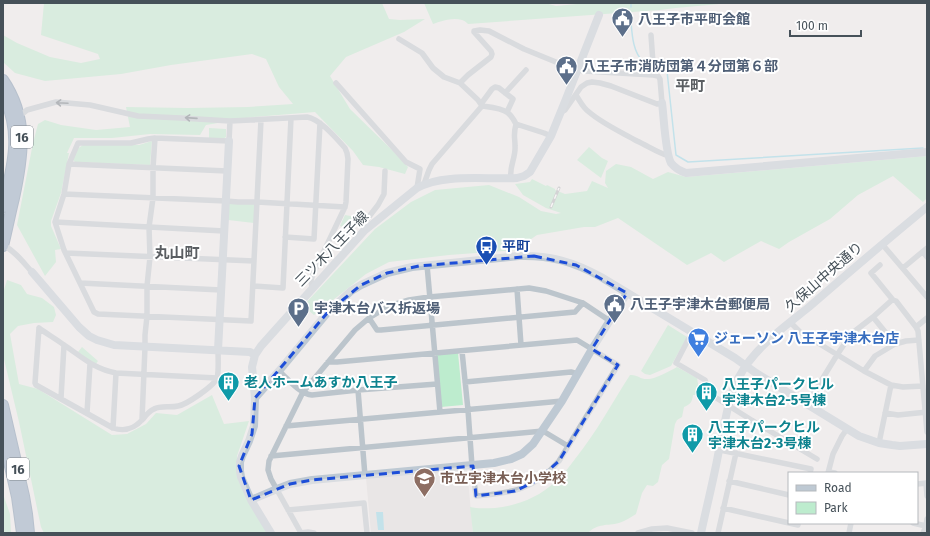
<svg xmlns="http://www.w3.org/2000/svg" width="930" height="536" viewBox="0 0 930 536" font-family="'Fira Sans','Noto Sans JP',sans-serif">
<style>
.education{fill:#e1dede}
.green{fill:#bdecce}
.water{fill:#8cd5e7}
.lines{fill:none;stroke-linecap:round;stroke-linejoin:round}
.stream{stroke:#8cd5e7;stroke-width:1.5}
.highway-casing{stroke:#728ba6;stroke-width:12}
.street{stroke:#bcc5cc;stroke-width:5.5}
.secondary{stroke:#bec9d3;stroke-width:8}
.highway{stroke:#87a0ba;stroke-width:10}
.rail-casing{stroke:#afb3b7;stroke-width:3}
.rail{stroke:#fff;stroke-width:1.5;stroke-dasharray:4.5;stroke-linecap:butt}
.street-bridge{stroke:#bcc5cc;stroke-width:5.5}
.oneway{stroke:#69747c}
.marked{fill:none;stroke:#1d4ed8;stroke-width:3;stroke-dasharray:8 5;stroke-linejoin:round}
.labels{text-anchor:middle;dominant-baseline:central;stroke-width:4;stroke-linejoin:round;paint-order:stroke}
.shield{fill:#fff;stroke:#7e858b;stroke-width:1}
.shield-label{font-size:13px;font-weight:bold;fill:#465159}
.service-label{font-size:14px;font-weight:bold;fill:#4e5e75;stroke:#fff;text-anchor:start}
.transit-label{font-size:14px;font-weight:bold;fill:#164399;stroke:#fff;text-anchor:start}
.street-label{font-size:14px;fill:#465159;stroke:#fff}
.shop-label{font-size:14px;font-weight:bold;fill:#366cbe;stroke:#fff;text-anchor:start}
.culture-label{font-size:14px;font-weight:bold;fill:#0d838f;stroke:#fff;text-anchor:start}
.education-label{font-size:14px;font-weight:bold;fill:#785e54;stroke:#fff;text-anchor:start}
.neighbourhood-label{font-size:15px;font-weight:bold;fill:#5a5e62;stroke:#fff}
</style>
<rect width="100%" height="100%" fill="#f0eded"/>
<!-- education -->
<path class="education" d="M467,469L473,533H371L366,478Z"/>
<!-- green -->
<path class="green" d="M44,3H382L389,19L400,20L425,19L404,32L346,57L330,76L350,109L390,148L408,167L405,174L379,167L363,165L353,151L315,112L253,117L206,125L200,135L150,134L112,138H74L67,153H69L61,193L51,221V226L61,249L55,250L56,262L45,276L17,225L33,143L38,124L45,120L61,125L96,130L130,127L126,107L188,108L248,107L293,104L279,87L266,59L252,54L171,65L121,74L45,81L15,73L3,62V35L17,43L50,57L81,63L100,59L98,54L41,35Z
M424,3H545L556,6L587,3H730L676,8L660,10L468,24C466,22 465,21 462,20C453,17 441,21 433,24Z
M209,128L226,129V137L223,139H209Z
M152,141L150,165L75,162L72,159L77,149L83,145H139Z
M589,147L602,158L608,161L601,178L577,160Z
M927,156V198L923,202L893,176L858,195L830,219L789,242L779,249L761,241L724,262L711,253L687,265L618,218L595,227H584L537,235L521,246L517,250L449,255L389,262L366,274L314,315L303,306L375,229L411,202L435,190L489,185L519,197L541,211L556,214L561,213L546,208L523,195L515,184L530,182L532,179L546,186L547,185L555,189V190L565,194L587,191L592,181L608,188L605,183L606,171L616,164L631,167L653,179L668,172L686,177Z
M229,203H254V223L228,220Z
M345,215L356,217L348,229L340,226Z
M7,280L21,285L27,294L42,298L54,307L56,315L53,322L34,323L18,326L10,334L19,384L38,389L112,435L127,434L146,424L156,413L177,415L212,395L224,424L249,421L237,456L239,482L267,533H44L41,527L19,422L3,355V293Z
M668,325L687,337L671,366L650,375L645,374L641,371Z
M82,347L98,361L95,365L78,352Z
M458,353L463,405L441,407L436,355Z
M677,367L697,378L699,389L697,395H693C692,402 691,404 684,407L682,417L677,420L675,424L669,459L662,465L658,482L653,486L647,485L642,493L636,514C631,517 625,521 619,523C607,526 598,523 588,533H473L470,507C478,509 487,508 495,508C517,506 539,497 555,482C563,475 569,467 575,459C596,433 612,403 630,375C637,374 641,380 648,379C655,379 670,371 677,367Z
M3,494L10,514L11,533H3Z"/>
<!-- water -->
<path class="water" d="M376,512H383L384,530H378Z"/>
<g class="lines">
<!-- stream -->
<path class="stream" d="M631,3V7
M631,22C632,34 633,53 643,61C645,63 649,64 652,66
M655,67L667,71L676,155L688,162L923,148"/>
<defs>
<path id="highway" d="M3,80C29,118 23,156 14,198C10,214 7,230 3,246
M3,95C23,133 12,168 3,207
M3,405L24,496L27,514L29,533
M3,436L17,497L22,533"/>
</defs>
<!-- highway casing -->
<use href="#highway" class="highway-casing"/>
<!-- street -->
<path class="street" d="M651,35L653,63V75
M399,39L422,53L433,68L444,77L460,83L478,100L482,106C490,107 502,108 508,113C512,116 514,120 516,124L544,133L551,136
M336,83L406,162L420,169L417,188
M460,83L468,75L491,57L492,54L491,51L474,32V31L480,30L489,31L524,49L573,69L584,71L653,75L658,76L660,79L662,103L657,104L611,86L600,83L592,82L587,83L581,87L565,110L561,112
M505,93L526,70
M576,95C580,101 583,108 589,112C603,124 621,132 637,141C648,146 658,153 669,156
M481,104L492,89L495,87L499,88L513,99L507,112
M20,118L22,114L27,110L56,102L90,105L138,116L181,118L230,121L307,117C320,119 336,138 345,148L347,153L348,159L346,202L345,207L313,274L311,280L312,288
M230,121L229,141L155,138L148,139L131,143H78L69,164L64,194L55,222L64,250L94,312L98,314L251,321L261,120
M69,164L227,171
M511,178C509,166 516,158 515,146C515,136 513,136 516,124
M424,184L429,170L432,164L482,106
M64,194L226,201L238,202H257L345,207
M55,222L224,231
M364,231L363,227L364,223L378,205L384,194L385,171
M285,237L314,239L320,123
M882,244L927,297
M3,245C15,251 23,262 32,272
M923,252L927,257
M66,253L254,261
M427,265L440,412
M880,265L871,273L893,300L896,301L916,327L918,331L927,432
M903,268L927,248
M80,283L221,290
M253,286L283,288L291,118
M517,289L521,345
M873,317L895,344
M369,318L377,330H381L575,312L583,303
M790,322L800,332L864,371L891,385L879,443
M916,327L927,318
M39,328L35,383L36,385L113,428C125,432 134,429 143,419C146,415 149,411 154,409C161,405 170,408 178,406C186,405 214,386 217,378C219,372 218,357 218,350
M39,328C47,334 56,339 64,345C82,357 94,369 116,373L217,378
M689,338L676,363L705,380L710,394
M145,344V335L147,316V286L150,257L149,227L153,198V168L155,138
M328,362H337L577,340L618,365L559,461C534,490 512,493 476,496L472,466L468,410L462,351
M279,371C288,379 300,394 312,395L358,390L437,384
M864,371L875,356L895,344L906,341L919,340
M465,382L571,372L578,374
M891,385L903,387L923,386
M358,390L365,476
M61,398L64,345
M807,404L837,355L851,334L873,317L892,300H893
M87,413L90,364
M885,413L898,415L927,412
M142,420L145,347
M753,421L817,459
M286,426L562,401
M113,428L116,373
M720,450L811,469L810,473
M271,456L543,431L568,446
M829,472L835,473
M828,473L833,454L842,436L847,429
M729,481L789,495
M926,483L927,496
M917,484L927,483
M723,508L789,523
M288,510L364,503L367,533
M789,523L798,525V523
M913,523L926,526
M300,533L308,532L314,533
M301,533L271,479L268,470L269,461L303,392L355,330L369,318L389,306L409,300L429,297L529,288L546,291L583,303L610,321
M638,533L652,529L667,528L692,533
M718,533L736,453
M849,533L851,523
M923,533L926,526L927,519"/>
<!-- secondary -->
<path class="secondary" d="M662,103C664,117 665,152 671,163C675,168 680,171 686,173L927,152
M32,272L79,327L89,336L97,340L114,345L250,352L255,355
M218,350L229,141
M255,398L279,371L328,312L351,291L361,285L387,273L412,267L519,256C550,255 574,262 601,277L735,358L756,373L859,436L879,443L892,445L900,446L927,444
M251,500L277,489L290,484L312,480L494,463L511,459L522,454L533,444L562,401L592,349L627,293
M271,533L251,500L241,477L240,471V462L242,456L249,441L254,426L255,398L252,367L255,355L261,346L278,327L364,231L417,188C444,173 487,180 517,178L524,176L530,172L551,136L566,99L599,15
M701,533C707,505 714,478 719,450C725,426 727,399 739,377C754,348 784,327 809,307C848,273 887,240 927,207"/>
<!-- highway -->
<use href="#highway" class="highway"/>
<defs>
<path id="rail" d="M551,207L559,188"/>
</defs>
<!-- rail casing -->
<use href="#rail" class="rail-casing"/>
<!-- rail -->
<use href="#rail" class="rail"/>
<!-- street-bridge -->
<path class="street-bridge" d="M710,394L753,421"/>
</g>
<!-- one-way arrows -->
<defs><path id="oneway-shaft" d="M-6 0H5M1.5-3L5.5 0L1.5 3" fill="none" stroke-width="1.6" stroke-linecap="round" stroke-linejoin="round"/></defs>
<g class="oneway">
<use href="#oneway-shaft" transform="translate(62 103) rotate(-177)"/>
<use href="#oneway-shaft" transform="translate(191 118) rotate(-176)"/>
</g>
<!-- marked area -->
<path d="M0 0H930V536H0ZM534,256L576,265L627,293L592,349L618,365L559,461L536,481L515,491L476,496L473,466L312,480L290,484L251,500L239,466L252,434L255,398L328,312L361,285L387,273L419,266Z" fill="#f0eded" fill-opacity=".55" fill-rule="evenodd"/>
<path class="marked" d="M534,256L576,265L627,293L592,349L618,365L559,461L536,481L515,491L476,496L473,466L312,480L290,484L251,500L239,466L252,434L255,398L328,312L361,285L387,273L419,266Z"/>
<!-- icons -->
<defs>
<symbol id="civic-pin" viewBox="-11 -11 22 30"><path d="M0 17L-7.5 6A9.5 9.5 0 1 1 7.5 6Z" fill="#5c6f8a" stroke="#fff"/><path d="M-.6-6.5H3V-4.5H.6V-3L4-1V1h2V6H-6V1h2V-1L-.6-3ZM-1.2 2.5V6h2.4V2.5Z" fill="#fff"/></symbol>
<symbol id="bus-pin" viewBox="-11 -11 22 30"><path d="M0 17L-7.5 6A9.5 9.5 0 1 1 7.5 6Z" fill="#1a4fb4" stroke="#fff"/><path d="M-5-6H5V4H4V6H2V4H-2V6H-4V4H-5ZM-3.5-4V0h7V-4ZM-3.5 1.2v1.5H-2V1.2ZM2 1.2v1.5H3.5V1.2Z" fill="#fff"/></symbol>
<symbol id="parking-pin" viewBox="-11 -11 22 30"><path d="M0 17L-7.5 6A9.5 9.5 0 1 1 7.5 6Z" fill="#5c6f8a" stroke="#fff"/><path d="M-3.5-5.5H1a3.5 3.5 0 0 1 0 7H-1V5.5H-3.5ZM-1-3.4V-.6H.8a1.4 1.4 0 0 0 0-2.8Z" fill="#fff"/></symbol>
<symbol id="supermarket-pin" viewBox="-11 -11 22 30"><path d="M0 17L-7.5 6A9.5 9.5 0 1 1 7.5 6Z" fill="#3f7fe0" stroke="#fff"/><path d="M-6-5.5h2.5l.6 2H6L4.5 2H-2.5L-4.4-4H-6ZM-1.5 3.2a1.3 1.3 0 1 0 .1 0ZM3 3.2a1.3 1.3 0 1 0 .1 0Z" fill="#fff"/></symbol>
<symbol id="building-pin" viewBox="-11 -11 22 30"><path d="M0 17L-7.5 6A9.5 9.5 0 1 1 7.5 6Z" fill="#0f9aa8" stroke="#fff"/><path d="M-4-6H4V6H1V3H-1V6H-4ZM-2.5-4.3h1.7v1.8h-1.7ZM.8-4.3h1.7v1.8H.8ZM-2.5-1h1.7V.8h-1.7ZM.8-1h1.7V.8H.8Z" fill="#fff"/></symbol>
<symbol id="school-pin" viewBox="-11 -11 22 30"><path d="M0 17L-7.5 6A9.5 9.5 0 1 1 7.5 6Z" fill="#8d6e63" stroke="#fff"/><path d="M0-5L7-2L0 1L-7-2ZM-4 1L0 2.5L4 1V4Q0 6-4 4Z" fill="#fff"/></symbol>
</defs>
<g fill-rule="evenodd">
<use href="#civic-pin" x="610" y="6" width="25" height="34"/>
<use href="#civic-pin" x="554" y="54" width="25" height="34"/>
<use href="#bus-pin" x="474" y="234" width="25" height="34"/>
<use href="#civic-pin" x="602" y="292" width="25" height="34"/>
<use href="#parking-pin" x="286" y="296" width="25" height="34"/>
<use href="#supermarket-pin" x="686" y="326" width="25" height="34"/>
<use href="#building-pin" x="216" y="370" width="25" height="34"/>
<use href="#building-pin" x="694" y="380" width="25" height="34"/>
<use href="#building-pin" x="680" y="422" width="25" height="34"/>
<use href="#school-pin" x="412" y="466" width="25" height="34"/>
</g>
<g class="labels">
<!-- shield labels -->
<g class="shield">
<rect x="11" y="126" width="22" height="22" rx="3"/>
<rect x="7" y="458" width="22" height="22" rx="3"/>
</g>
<g class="shield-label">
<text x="22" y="137">16</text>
<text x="18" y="469">16</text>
</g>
<!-- service labels -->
<g class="service-label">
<text x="638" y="19">八王子市平町会館</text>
<text x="582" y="66">八王子市消防団第４分団第６部</text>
<text x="630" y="304">八王子宇津木台郵便局</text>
<text x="314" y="308">宇津木台バス折返場</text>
</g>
<!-- transit labels -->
<g class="transit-label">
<text x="502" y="246">平町</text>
</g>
<!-- street labels -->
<g class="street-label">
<text transform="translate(332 249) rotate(-46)">三ツ木八王子線</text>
<text transform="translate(824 277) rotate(-41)">久保山中央通り</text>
</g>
<!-- shop labels -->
<g class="shop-label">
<text x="714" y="338">ジェーソン 八王子宇津木台店</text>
</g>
<!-- culture labels -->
<g class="culture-label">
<text x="244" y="382">老人ホームあすか八王子</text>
<text x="722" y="384">八王子パークヒル<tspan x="722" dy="16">宇津木台2-5号棟</tspan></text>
<text x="708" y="427">八王子パークヒル<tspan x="708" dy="16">宇津木台2-3号棟</tspan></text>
</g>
<!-- education labels -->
<g class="education-label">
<text x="440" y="478">市立宇津木台小学校</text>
</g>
<!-- neighbourhood labels -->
<g class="neighbourhood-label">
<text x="690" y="86">平町</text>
<text x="177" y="253">丸山町</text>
</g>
</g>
<!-- border -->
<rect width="930" height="536" fill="none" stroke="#465159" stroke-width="8"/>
<!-- legend -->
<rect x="788" y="472" width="130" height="52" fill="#ffffff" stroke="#b5b9bd"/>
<rect x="796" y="485" width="20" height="6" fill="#bec9d3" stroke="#b5b9bd"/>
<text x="824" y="492" font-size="12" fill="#465159">Road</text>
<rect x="796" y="502" width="20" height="12" fill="#bdecce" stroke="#b5b9bd"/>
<text x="824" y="512" font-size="12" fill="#465159">Park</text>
<!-- scale -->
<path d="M790 30v6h71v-6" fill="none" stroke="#465159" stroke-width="2"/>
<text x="796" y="30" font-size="12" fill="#465159" stroke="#ffffff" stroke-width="3" paint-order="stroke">100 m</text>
</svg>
